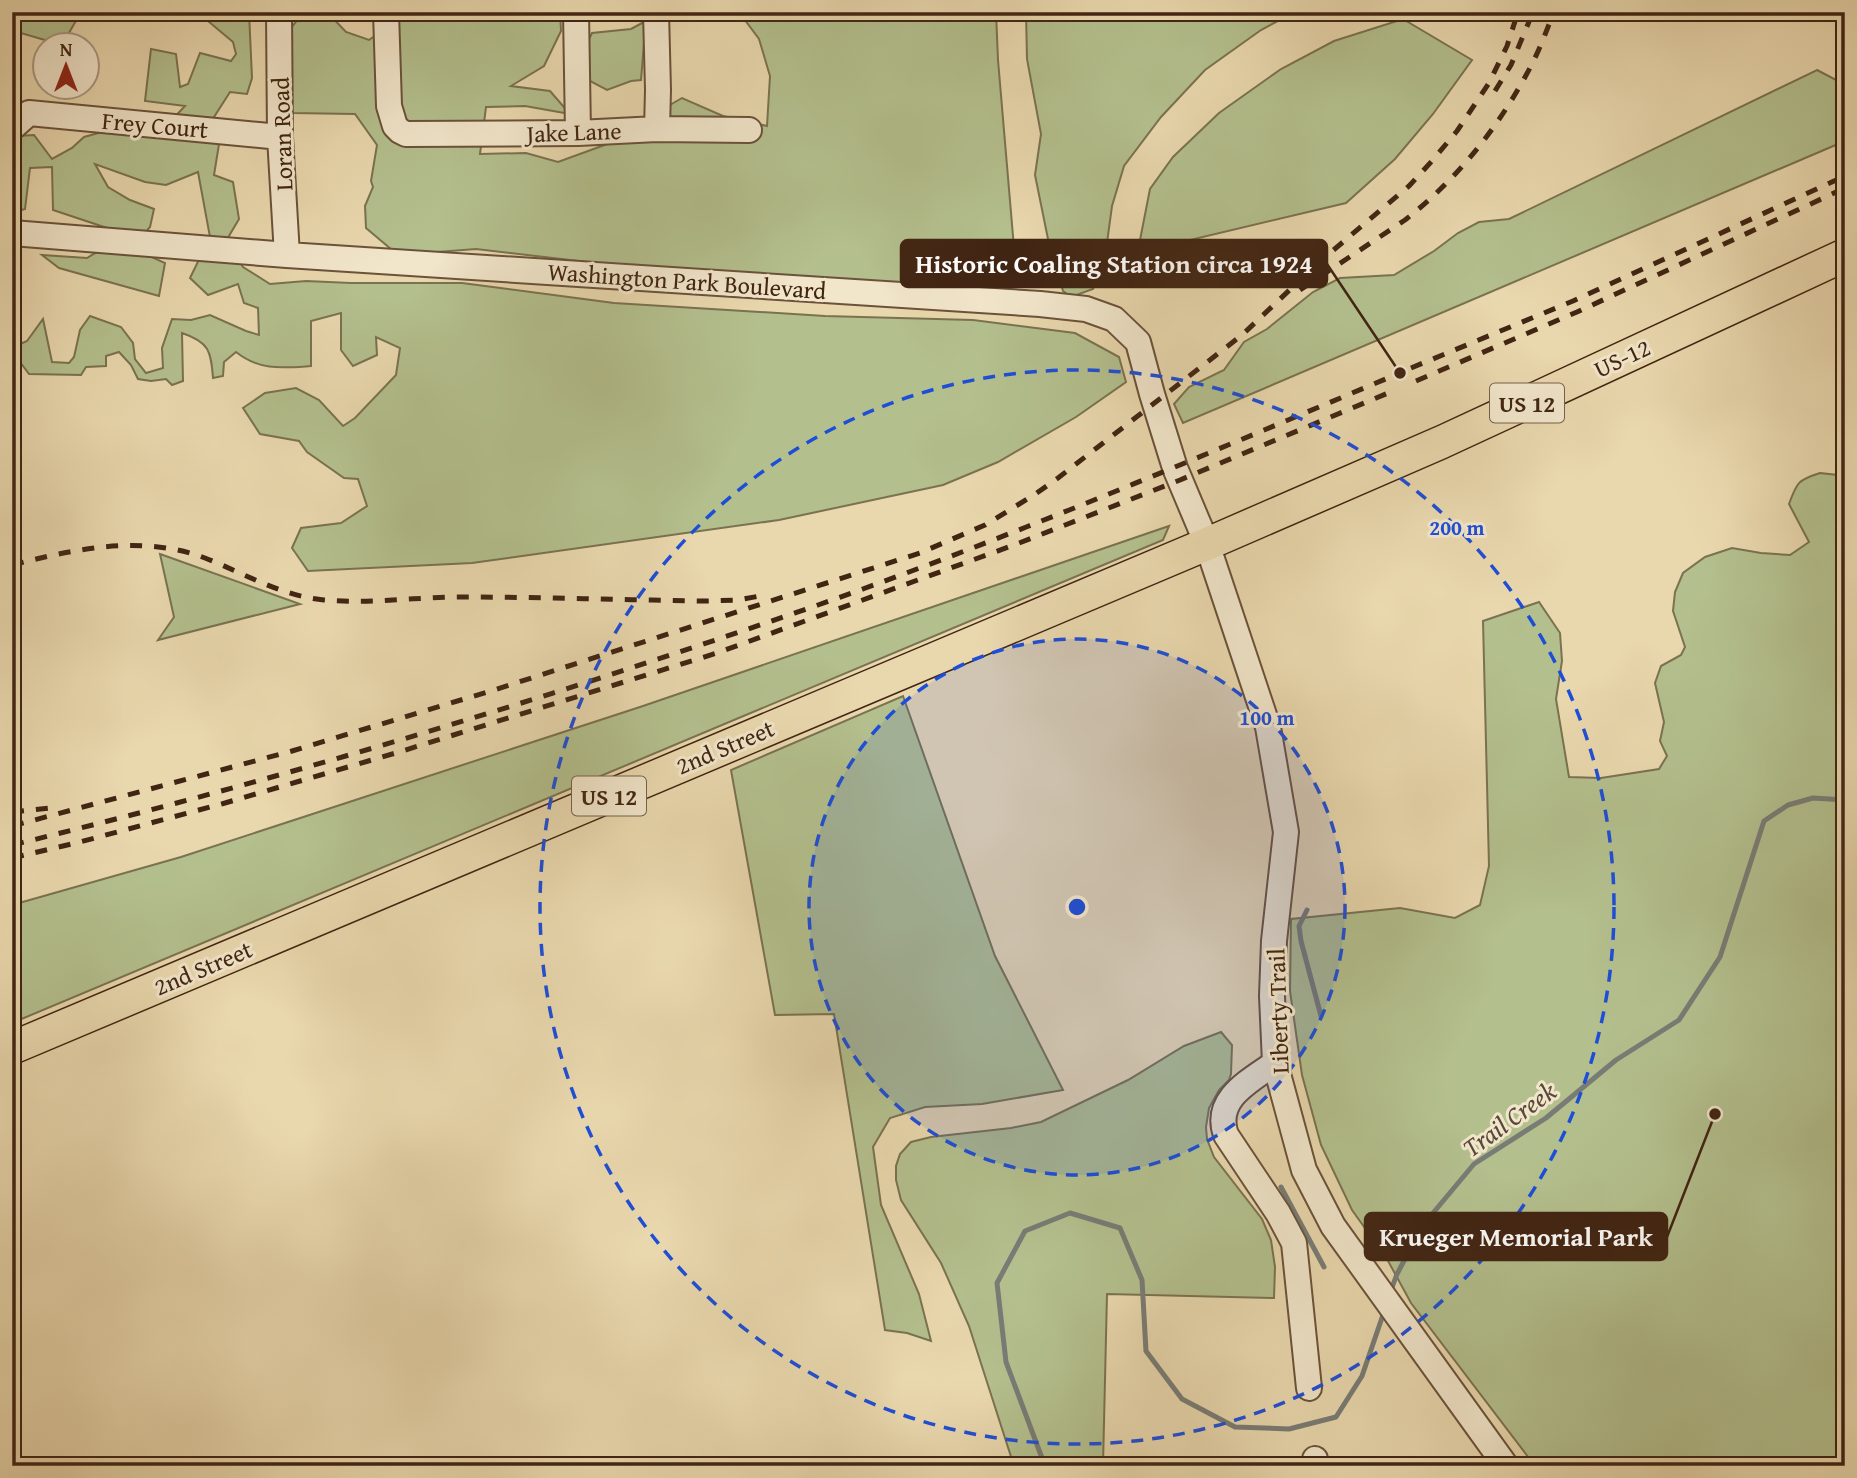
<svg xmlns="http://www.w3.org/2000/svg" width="1857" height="1478" viewBox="0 0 1857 1478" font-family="'Gentium Book Plus',serif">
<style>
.green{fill:#b3bf8d;stroke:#7a7250;stroke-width:2}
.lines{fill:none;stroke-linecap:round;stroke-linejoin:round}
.stream{stroke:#787c75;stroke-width:5}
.minor-casing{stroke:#6b523a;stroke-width:28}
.major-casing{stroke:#412513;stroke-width:35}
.minor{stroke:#f1e5ca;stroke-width:24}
.major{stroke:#e9d7ad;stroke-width:32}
.rail{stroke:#412513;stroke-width:5;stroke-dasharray:12 12;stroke-linecap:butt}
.ring{fill:none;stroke:#1d4ed8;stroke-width:3.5;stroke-dasharray:12 9}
.labels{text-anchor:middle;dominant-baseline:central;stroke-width:6;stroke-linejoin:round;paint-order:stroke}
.shield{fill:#f1e5ca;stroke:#765f4a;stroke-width:2}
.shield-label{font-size:23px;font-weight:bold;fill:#412513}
.street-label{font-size:24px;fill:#412513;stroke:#f1e5ca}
.water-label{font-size:26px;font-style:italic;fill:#58493c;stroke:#f1e5ca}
.centre{fill:#1d4ed8;stroke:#f1e5ca;stroke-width:3.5}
.ring-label{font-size:21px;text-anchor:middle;font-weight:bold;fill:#1d4ed8;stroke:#f1e5ca;stroke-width:6;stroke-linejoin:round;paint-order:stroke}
.leader{fill:none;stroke:#412513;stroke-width:2.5}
.callout-dot{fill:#412513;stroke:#f1e5ca;stroke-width:2.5}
.callout{fill:#412513;stroke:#412513;stroke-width:2.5}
.callout-label{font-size:26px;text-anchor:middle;font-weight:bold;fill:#fff}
</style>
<rect width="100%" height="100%" fill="#e9d7ad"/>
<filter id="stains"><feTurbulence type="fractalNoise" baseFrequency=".00286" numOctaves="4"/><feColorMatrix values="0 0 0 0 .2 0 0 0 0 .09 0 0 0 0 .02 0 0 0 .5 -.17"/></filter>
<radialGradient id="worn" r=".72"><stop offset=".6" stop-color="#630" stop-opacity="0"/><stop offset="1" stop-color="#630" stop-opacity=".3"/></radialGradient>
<!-- green -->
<path class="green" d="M12,12H19L21,14L27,12H81L62,45L21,33L12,37Z
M186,12H205L212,15L215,12H249L252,78L247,94L230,92L214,117L179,140L220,138L214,175L233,182L239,219L226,241L243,267L270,284L306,281L351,283H462L614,303L825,316L973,320L1075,333L1119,357L1126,382L1076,417L998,462L943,485L779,520L472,563L308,571L292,548L301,528L341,523L367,506L358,479L344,478L307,452L299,441L260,434L243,408L265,393L296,388L319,400L343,426L355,418L396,375L400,348L376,337L377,355L353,366L341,350V313L311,321V366C282,368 260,371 236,352L224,362L223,376L213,378C211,351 209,342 182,333L183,381L172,385L166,379L151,381L138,379L131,365L119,352L106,356V366L86,367L81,375L29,374L20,362L12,366V348L27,341L43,319L52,362L69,363L74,357L80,330L90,316L121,327L133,343L135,359L146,373L163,368L162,348L172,319L191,320L210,315L246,331L259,335L258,308L244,303L238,284L208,295L190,278L210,237L198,172L166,185L145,182L95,164L108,187L130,200L154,209L150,227L132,248L165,263L159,296L59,268L42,255L87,258L105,247L110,229L53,210L52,167L30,168L25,209L12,213V167L21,165L16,136L34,135L52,159L72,148L84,137L102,132H136L168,124L185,106L145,101L151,49L176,54L180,87L188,84L200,53L231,61L236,54L233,42L208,21Z
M299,12H327L346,32L369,40L401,17L430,12H560L561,31L544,66L511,86L550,91L570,114L525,106L486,107L480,154L526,153L558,162L610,143L649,117L682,98L723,116L767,126L770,76L759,39L739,12H996L998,60L1017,283L985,298L630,267L476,249L398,255L366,228L365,206L373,187L371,181L377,145L355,114L292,113C290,96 279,50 286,36C290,26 299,23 299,12Z
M1026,12H1295L1261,30L1205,70L1161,117L1124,166L1112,206L1104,265L1093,289L1071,297L1063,291L1048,239L1035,175L1041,134L1027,59Z
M1403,19L1472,60L1433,114L1395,159L1346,203L1165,246L1140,240L1150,189L1173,157L1219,113L1281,69L1334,41Z
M644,22L660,31L661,40L644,43L641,80L631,81L607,90L573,72L592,33L631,29Z
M1817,70L1842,83L1845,87V141L1183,423L1174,404L1189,387L1224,370L1244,342L1267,329L1313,292L1340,278L1394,275L1434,251L1458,233L1479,222L1509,219Z
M1820,473L1838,475L1845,480V1466H1535L1411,1303L1387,1259L1352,1210L1321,1145L1302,1075L1290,991L1291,919L1400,908L1455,918L1480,905L1489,866L1483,621L1539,602L1560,633L1562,661L1556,699L1569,777L1601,778L1659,769L1667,756L1660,741L1664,722L1655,683L1661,666L1681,655L1685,647L1673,611L1675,592L1683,573L1705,557L1732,548L1761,553L1790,555L1809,542L1789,504C1797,482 1798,480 1820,473Z
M1169,526L1163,540L12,1023V905L181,857L643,706Z
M160,554L300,604L158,640L174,617Z
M903,696L995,956L1063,1090L982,1104L925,1107L890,1118L873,1147L881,1205L919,1294L931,1341L907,1333L885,1330L834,1014L775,1015L731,770Z
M1221,1032L1232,1045L1231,1074L1229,1080L1219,1090L1209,1108L1206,1127L1207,1139L1214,1157L1262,1219L1271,1240L1275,1267L1274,1298L1107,1294L1103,1466H1014L969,1326L941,1263L901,1200L896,1180V1166L900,1154L911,1142L931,1137L1011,1128L1041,1122L1128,1080L1184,1046Z"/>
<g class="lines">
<!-- stream -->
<path class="stream" d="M1307,910L1299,926L1301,941L1321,1016
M1281,1187L1324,1267
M1390,1293L1397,1274L1423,1225L1474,1164L1546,1118L1616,1060L1679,1020L1720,957L1764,821L1788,805L1813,798L1845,800
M1045,1466L1006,1362L997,1283L1025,1231L1070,1213L1120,1228L1142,1280L1146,1351L1182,1399L1235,1427L1289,1429L1336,1417L1362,1376L1385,1309"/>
<defs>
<path id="minor" d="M279,12L280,137L287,255
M386,12L389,106L395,126L400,131L406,134L578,133L657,129L749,130
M576,12L578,133
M656,12L658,90L657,129
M12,128L29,113L280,137
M12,233L287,255L1040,304L1086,309L1114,319L1138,342L1152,394L1175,468L1207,544L1268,727L1286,832L1274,941L1272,996L1275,1063L1304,1170L1333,1226L1506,1466
M1275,1063C1250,1081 1213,1099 1226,1135L1278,1213L1294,1243L1309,1388
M1315,1459L1316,1466"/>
<path id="major" d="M12,1048L1207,544L1442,442L1845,255"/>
</defs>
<!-- minor casing -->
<use href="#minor" class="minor-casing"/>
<!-- major casing -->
<use href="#major" class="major-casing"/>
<!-- minor -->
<use href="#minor" class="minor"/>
<!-- major -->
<use href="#major" class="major"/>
<!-- rail -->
<path class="rail" d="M1495,91L1511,65L1533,12
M1300,290L1405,220C1459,178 1502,123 1533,62C1541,46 1547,29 1554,12
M1411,368L1573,301L1845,176
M1416,381L1577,312L1845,188
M12,565C75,549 141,534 205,558C246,574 278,595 324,600C369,604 416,597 462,597C543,597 624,600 705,601L738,600L760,596
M12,812L50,808
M12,826L292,751L494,690L920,553L985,525L1034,495L1058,478L1242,335L1317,264L1409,186L1432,161L1457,131L1489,83L1507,46L1518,12
M12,845C284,779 553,697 818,605C1011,537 1200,457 1388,378
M12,858L80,842L225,803L399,752L717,653L1014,545L1180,480L1393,391"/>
</g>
<!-- distance rings -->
<circle cx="1077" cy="907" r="268" fill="#1d4ed8" fill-opacity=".12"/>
<g class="ring">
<circle cx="1077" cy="907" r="268"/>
<circle cx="1077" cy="907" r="537"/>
</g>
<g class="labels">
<!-- shield labels -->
<g class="shield">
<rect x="1490" y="383.5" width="74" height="39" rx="5"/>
<rect x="572" y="776.5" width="74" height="39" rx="5"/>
</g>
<g class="shield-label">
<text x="1527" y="403">US 12</text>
<text x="609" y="796">US 12</text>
</g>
<!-- street labels -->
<g class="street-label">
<text transform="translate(155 125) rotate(5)">Frey Court</text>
<text transform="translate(574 132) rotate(-2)">Jake Lane</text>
<text transform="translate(282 134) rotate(-92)">Loran Road</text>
<text transform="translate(687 281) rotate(4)">Washington Park Boulevard</text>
<text transform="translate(1622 358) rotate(-25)">US-12</text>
<text transform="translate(725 747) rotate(-23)">2nd Street</text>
<text transform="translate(203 968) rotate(-23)">2nd Street</text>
<text transform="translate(1278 1011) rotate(-92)">Liberty Trail</text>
</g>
<!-- water labels -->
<g class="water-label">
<text transform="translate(1509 1119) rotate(-36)">Trail Creek</text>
</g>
</g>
<circle cx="1077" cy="907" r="10" class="centre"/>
<g class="ring-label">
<text x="1457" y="535">200 m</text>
<text x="1267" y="725">100 m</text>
</g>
<!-- callouts -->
<path class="leader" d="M1400 373L1327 264M1715 1114L1667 1237"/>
<g class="callout-dot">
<circle cx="1400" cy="373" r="7"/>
<circle cx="1715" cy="1114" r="7"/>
</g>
<g class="callout">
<rect x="901" y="240" width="426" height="47" rx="7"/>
<rect x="1365" y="1213" width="302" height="47" rx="7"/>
</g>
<g class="callout-label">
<text x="1114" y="273">Historic Coaling Station circa 1924</text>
<text x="1516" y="1246">Krueger Memorial Park</text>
</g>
<!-- margin -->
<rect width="1857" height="1478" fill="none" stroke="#e9d7ad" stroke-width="42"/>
<rect x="14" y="14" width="1829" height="1450" fill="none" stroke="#412513" stroke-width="3.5"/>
<rect x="21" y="21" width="1815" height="1436" fill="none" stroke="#412513" stroke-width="2"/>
<!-- north arrow -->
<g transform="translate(66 66)"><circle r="33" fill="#f1e5ca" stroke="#ab9881" stroke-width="2"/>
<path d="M0-5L12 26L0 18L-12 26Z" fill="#8f2418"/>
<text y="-10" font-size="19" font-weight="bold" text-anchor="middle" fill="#412513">N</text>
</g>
<rect width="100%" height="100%" filter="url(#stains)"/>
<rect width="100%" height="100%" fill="url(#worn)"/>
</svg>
